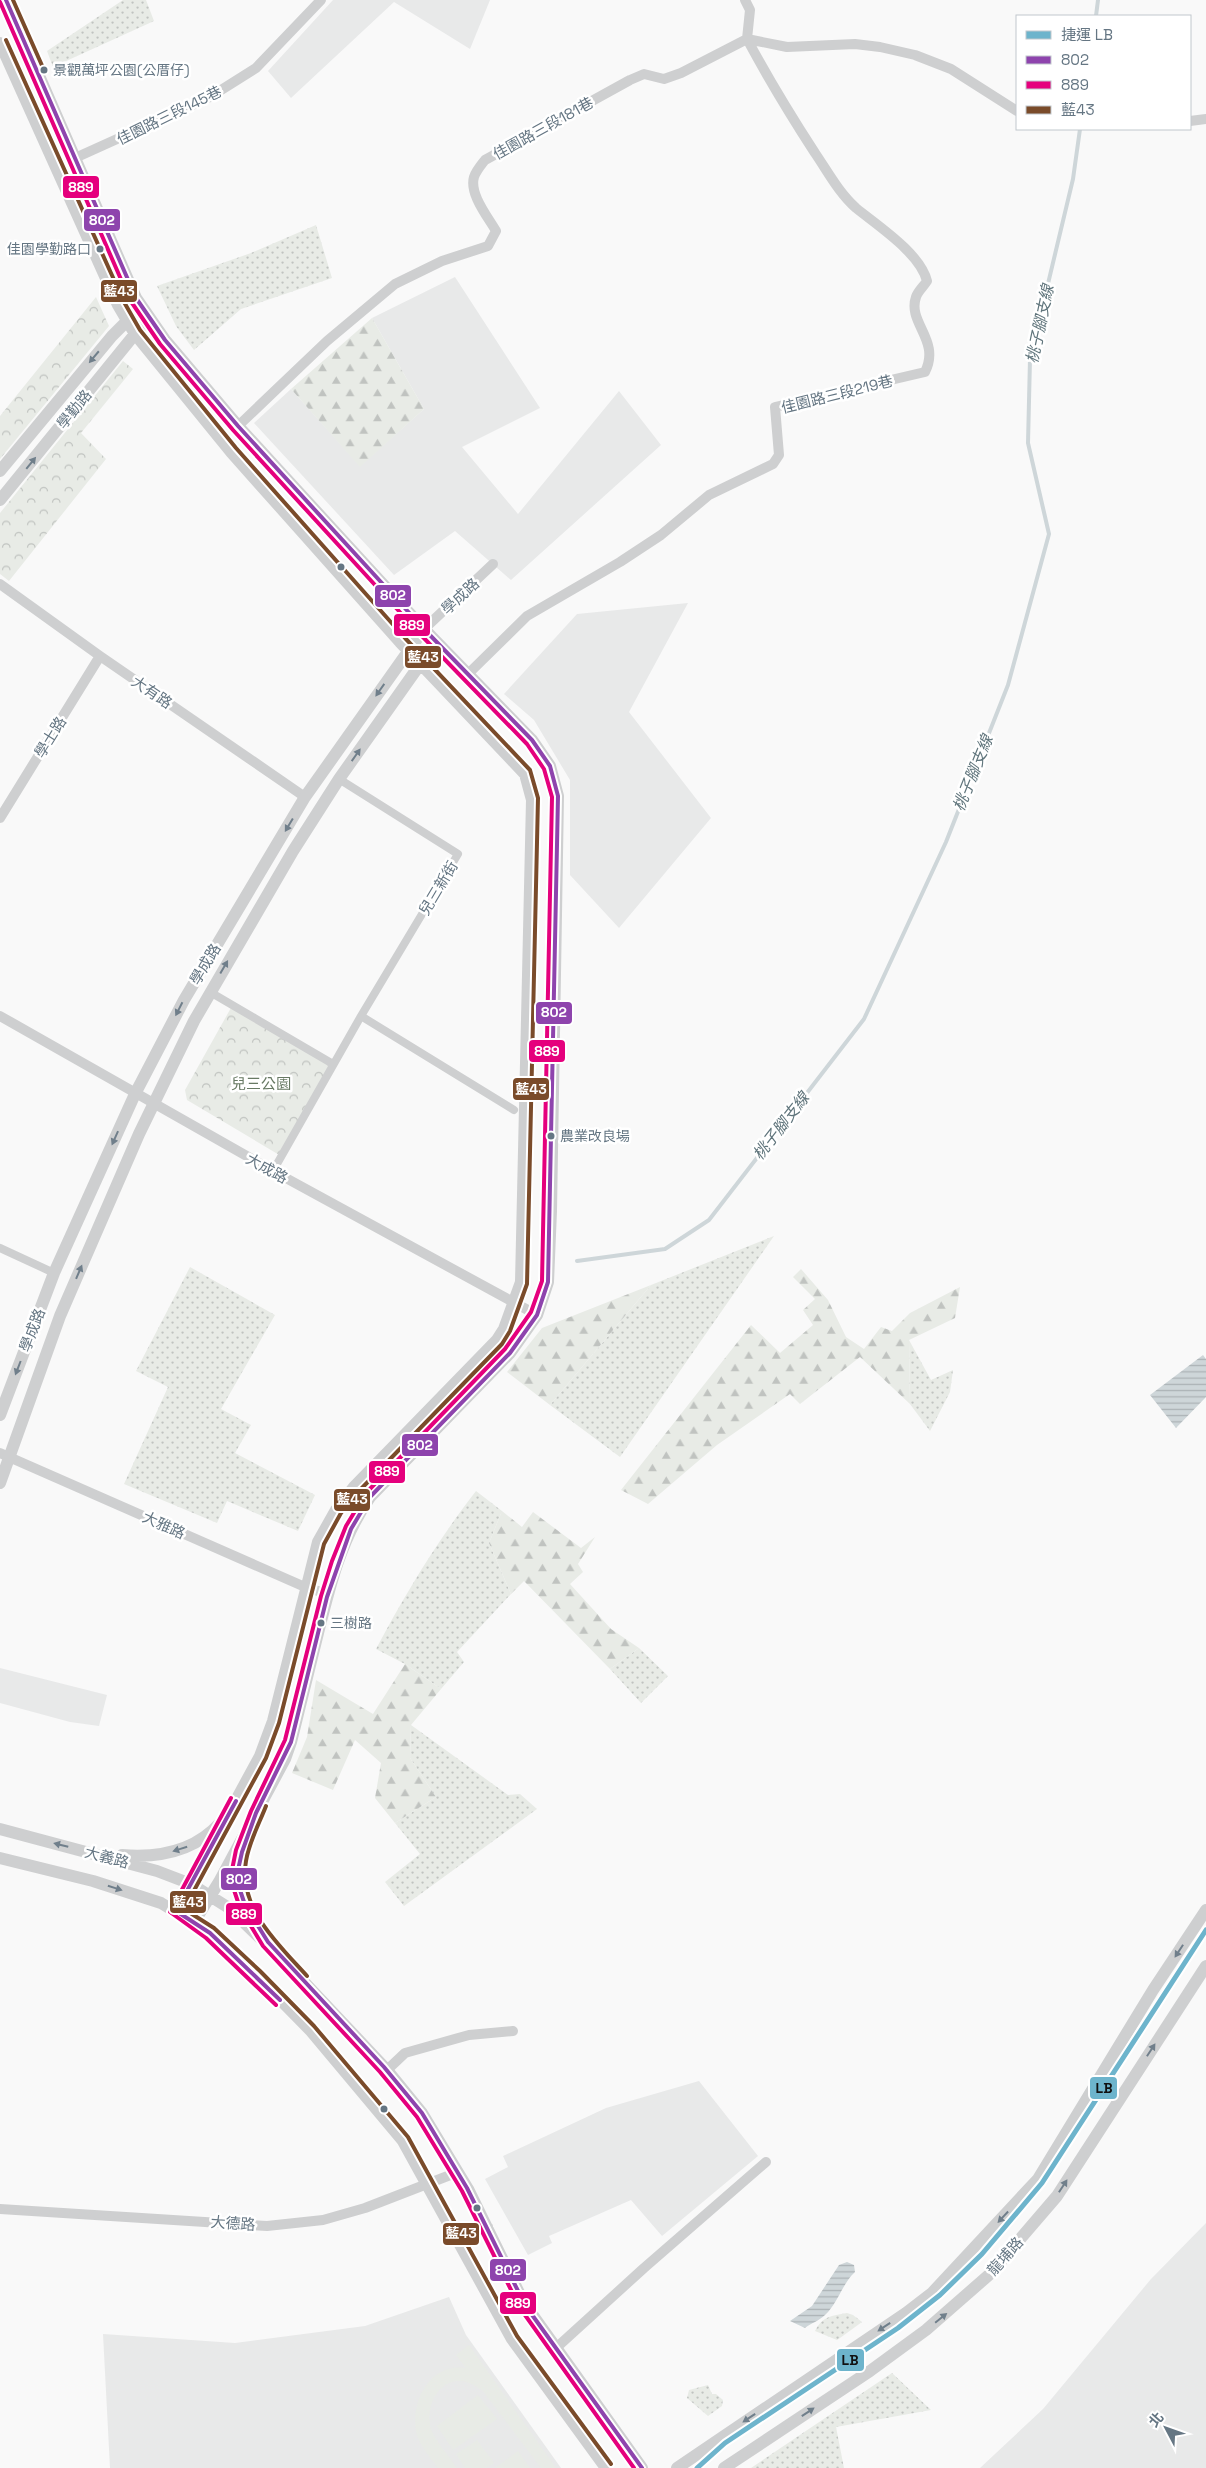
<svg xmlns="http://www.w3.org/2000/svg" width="1206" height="2468" viewBox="0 0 1206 2468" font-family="'Space Grotesk','Noto Sans TC',sans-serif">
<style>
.built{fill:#e8e9e9}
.grass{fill:url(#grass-dots)}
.forest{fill:url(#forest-firs)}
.park{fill:url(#park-crowns)}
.garden{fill:#e8ebe6}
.water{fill:url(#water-rules)}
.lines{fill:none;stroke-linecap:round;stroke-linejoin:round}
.stream{stroke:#ced6d9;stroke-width:4}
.pedestrian{stroke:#cecfd0;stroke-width:8}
.minor{stroke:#cecfd0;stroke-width:10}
.tertiary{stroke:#cecfd0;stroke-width:12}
.bus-1-casing{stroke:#fff;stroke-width:8}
.bus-2-casing{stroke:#fff;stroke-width:8}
.bus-3-casing{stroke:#fff;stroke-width:8}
.bus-1{stroke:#8e44ad;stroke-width:4}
.bus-2{stroke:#e5007d;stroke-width:4}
.bus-3{stroke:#7a4b2a;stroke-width:4}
.metro-1-casing{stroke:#fff;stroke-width:9}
.metro-1{stroke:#6db4cc;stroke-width:5}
.oneway{fill:#707f8b}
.bus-dot{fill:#657683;stroke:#fff;stroke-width:2}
.labels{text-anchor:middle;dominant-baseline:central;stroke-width:5;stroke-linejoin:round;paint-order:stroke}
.bus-label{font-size:14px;fill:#657683;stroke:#fff;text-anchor:start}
.street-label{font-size:15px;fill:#657683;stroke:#fff}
.park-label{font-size:15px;fill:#687a64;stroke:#fff}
.water-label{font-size:16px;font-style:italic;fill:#60757c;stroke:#fff}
.line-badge{stroke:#fff;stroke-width:2}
.badge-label{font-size:14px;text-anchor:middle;font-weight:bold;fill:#fff}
.pale-badge-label{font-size:14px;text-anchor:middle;font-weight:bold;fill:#111}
</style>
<defs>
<pattern id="grass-dots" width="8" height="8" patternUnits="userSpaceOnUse" patternTransform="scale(1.25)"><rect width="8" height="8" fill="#e8ebe6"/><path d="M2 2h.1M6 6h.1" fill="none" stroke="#c0c3c0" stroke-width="1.8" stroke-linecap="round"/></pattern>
<pattern id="forest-firs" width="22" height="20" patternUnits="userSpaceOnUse" patternTransform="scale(1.25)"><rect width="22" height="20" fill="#e8ebe6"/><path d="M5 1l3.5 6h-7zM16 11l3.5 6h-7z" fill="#c0c3c0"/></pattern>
<pattern id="park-crowns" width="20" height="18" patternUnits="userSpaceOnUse" patternTransform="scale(1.25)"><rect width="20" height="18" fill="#e8ebe6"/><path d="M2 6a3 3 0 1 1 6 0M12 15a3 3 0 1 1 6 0" fill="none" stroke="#c0c3c0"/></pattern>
<pattern id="water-rules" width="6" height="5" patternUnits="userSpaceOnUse" patternTransform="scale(1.25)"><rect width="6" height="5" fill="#ced6d9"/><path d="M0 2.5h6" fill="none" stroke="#abb2b5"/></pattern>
</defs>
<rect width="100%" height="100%" fill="#f9f9f9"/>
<!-- built -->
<path class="built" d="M333,0H490L470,49L394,2L291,98L268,71Z
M455,277L540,408L462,447L518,514L619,391L661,445L511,580L455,531L394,575L254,423L291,389L360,466L424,409L372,318Z
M688,603L629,712L711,818L619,928L570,875V780L534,720L504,694L577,614Z
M0,1668L107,1695L99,1726L70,1722L0,1703Z
M699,2081L758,2156L662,2236L631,2200L549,2236L552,2243L528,2255L485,2179L508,2167L503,2156L606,2108Z
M1206,2223V2468H980L1043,2409L1151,2279Z
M449,2297L466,2335L561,2468H110L103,2334L235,2343L365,2326Z"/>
<!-- grass -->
<path class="grass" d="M123,0H146L154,21L53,67L47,51Z
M316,225L332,278L241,309L194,350L176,326L157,286L251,253Z
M774,1236L620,1457L550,1405L651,1285Z
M190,1267L275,1315L221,1409L251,1425L235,1453L315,1495L298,1531L227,1501L217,1523L124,1484L168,1387L136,1371Z
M909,1340L931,1380L953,1370L950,1392L930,1431L910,1404Z
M476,1491L502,1511L489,1543L511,1594L457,1652L464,1662L441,1689L405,1664L376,1649C407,1591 436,1543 476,1491Z
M639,1648L668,1676L641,1703L610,1669Z
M411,1725L508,1795L520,1794L537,1809L404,1906L385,1882L420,1854L395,1823L436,1797L410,1758Z
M847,2313L853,2315L862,2322L840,2338L837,2340L815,2331C823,2316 831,2316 847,2313Z
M892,2373L931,2410L836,2427L844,2468H751Z
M708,2385L712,2394H716L723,2400L722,2406L708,2416L687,2398L689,2390Z"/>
<!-- forest -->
<path class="forest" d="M372,318L424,409L360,467L291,389Z
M801,1269L828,1300L846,1337L864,1349L881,1327L892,1331L910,1313L960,1287L955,1318L909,1340L910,1404L860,1357L800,1404L790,1394L717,1445L648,1504L621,1490L751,1325L780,1353L813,1325L803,1310L815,1299L793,1277Z
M651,1285L550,1405L507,1372L542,1328Z
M502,1511L522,1527L533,1512L581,1548L595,1537L578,1564L583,1572L570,1584L611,1629L639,1648L610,1669L524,1581L511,1594L489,1543Z
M405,1664L441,1689L411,1725L410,1758L436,1797L395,1823L375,1798L381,1763L355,1740L333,1790L292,1773L307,1737L316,1680L373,1714Z"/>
<!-- park -->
<path class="park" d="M96,297L109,326L0,459V416Z
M123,361L133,369L81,433L106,459L9,581L0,574V513Z
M232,1006L333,1064L281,1156L187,1100L185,1090Z"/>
<!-- garden -->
<path class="garden" d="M469,2345L556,2468H541L483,2391C477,2387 470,2382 462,2381C437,2379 425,2408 431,2429C436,2442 449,2456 457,2468H438C431,2458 420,2446 417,2435C409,2404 429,2362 466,2368L456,2355Z
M478,2395L497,2419L453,2450L437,2426Z
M477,2440L494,2463L486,2468H465L456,2454Z
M518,2451L530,2468H495Z"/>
<!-- water -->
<path class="water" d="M1203,1355L1206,1359V1397L1176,1428L1150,1395Z
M847,2262L854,2265L855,2272C842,2284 838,2303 825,2315C819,2321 811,2323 805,2328L790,2321L812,2306L839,2265Z"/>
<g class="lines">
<!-- stream -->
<path class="stream" d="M1096,16L1098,0
M577,1261L665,1249L709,1220L864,1019L946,842L1008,685L1049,534L1028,443L1030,359L1073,179L1080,129"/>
<!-- pedestrian -->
<path class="pedestrian" d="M210,992L333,1064
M361,1016L514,1110
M273,1171L361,1016L458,854L339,779
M0,1248L54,1273"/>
<!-- minor -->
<path class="minor" d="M745,0L750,10L747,39
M747,39L787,47L855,44L880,47L915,55L951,69L1017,111
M1190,121L1206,119
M75,158L210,97L256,68L321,0
M238,426L327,341L395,284L442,261L488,246L496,231C488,217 469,194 474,177C476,171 481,165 485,160L630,80L644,74L664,79L681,73L747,39
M0,584L100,656L305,797
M424,629L493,564
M467,675L527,616L620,562L661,535L709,495L773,464L779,455L775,407L925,372C941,340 907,323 916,297C918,291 924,286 927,281C920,253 878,226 856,208C839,193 828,172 815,153C791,116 768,78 747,39
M0,818L100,656
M0,1016L273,1171L537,1315
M0,1453L305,1587L328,1594
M387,2070L405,2053L469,2035L513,2031
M0,2209L267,2226L323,2220L365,2208L458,2172
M556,2348L644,2268L766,2162"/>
<!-- tertiary -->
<path class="tertiary" d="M6,0L136,298L165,340L238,426L424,629L532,740L550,766L558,796L551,1211L548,1282L537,1315L510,1353L370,1497C341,1539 330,1585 318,1633C309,1669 300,1706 291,1742L285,1759L219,1882L194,1922
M0,43L118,305L135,334L231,452L400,642L525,774L532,800L521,1282L504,1329L497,1340L354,1487L336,1510L318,1542L273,1721L260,1756L176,1911
M0,471L112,336L141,307
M0,500L148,318
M0,1415L54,1273L135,1094L184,1000L305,797L424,629
M0,1483L60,1316L139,1134L194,1021L293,851L339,779L421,663L438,645
M0,1829L157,1871L191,1884L229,1908L289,1966L387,2070L422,2113L468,2189L524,2303L642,2468
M244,1847C234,1876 240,1902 257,1927
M122,1855C158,1858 195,1851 220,1823
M0,1858L93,1881L161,1903L210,1933L256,1975L310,2030L403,2141L512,2339L606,2468
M459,2241L487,2227
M677,2468L906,2313L932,2293L1038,2179L1153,1990L1206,1910
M724,2468L870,2371L926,2330L990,2274L1057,2196L1206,1966"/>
<defs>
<path id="bus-1" d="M6,0L136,298L165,340L238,426L424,629L532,740L550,766L558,796L548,1282L537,1315L510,1353L370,1497L351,1529L327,1597L291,1742L256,1813L242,1852L238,1870L239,1887L245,1905L268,1942L384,2067L422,2113L467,2188L525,2305L642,2468
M236,1801L176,1911L210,1933L280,2000"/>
<path id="bus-2" d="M0,2L130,300L160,344L233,430L419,633L527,744L544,769L552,797L542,1281L531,1312L505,1349L366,1493L346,1526L332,1561L321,1596L285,1740L251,1811L236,1850L232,1870L233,1887L240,1908L263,1946L380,2072L417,2117L462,2191L520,2308L634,2468
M231,1798L170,1912L206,1938L276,2005"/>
<path id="bus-3" d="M13,0L44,70
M6,40L124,302L140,330L236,448L405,638L530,770L538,798L527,1284L510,1331L502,1344L359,1491L341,1513L324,1544L279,1723L266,1758L184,1909L214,1928L260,1971L314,2026L408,2137L517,2336L611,2464
M266,1806C259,1824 249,1842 246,1861C238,1908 278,1944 307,1976"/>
</defs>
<!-- bus-1 casing -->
<use href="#bus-1" class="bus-1-casing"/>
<!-- bus-2 casing -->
<use href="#bus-2" class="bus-2-casing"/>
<!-- bus-3 casing -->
<use href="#bus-3" class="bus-3-casing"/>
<!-- bus-1 -->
<use href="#bus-1" class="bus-1"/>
<!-- bus-2 -->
<use href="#bus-2" class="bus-2"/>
<!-- bus-3 -->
<use href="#bus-3" class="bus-3"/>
<defs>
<path id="metro-1" d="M697,2468L725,2443L898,2328L940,2295L982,2254L1042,2183L1206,1930"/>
</defs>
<!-- metro-1 casing -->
<use href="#metro-1" class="metro-1-casing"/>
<!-- metro-1 -->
<use href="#metro-1" class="metro-1"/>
</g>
<!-- one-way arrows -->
<defs><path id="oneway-solid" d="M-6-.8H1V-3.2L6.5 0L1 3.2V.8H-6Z" transform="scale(1.25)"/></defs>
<g class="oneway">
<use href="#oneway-solid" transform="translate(94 357) rotate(130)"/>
<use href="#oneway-solid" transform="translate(31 463) rotate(-51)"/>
<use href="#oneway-solid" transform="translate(380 690) rotate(125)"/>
<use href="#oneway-solid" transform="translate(356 755) rotate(-55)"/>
<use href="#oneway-solid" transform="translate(289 825) rotate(121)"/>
<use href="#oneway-solid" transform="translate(224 967) rotate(-60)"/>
<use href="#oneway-solid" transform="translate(179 1009) rotate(117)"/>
<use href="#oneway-solid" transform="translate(115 1138) rotate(114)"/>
<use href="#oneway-solid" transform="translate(79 1272) rotate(-67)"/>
<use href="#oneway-solid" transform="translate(18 1368) rotate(111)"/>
<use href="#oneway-solid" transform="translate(61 1845) rotate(-166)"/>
<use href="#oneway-solid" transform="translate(180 1849) rotate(163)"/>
<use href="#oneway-solid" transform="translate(115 1888) rotate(18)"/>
<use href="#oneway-solid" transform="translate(1179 1951) rotate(123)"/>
<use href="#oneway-solid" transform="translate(1151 2050) rotate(-57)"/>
<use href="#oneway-solid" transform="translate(1063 2186) rotate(-57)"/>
<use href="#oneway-solid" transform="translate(1003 2217) rotate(133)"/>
<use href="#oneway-solid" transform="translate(941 2318) rotate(-39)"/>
<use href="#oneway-solid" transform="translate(884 2327) rotate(146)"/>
<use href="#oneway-solid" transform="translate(808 2412) rotate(-34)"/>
<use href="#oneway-solid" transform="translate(749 2418) rotate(146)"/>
</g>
<!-- markers -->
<g class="bus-dot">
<circle cx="44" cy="70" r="4.5"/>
<circle cx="100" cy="249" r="4.5"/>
<circle cx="341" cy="567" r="4.5"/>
<circle cx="551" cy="1136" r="4.5"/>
<circle cx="321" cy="1623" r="4.5"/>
<circle cx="384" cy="2109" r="4.5"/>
<circle cx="477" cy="2208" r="4.5"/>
</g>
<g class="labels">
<!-- bus labels -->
<g class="bus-label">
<text x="53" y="70">景觀萬坪公園(公厝仔)</text>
<text x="91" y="249" text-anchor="end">佳園學勤路口</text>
<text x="560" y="1136">農業改良場</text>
<text x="330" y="1623">三樹路</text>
</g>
<!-- street labels -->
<g class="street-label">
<text transform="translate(169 115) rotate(-26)">佳園路三段145巷</text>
<text transform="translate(543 128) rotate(-29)">佳園路三段181巷</text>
<text transform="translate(837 394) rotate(-14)">佳園路三段219巷</text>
<text transform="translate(74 409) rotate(-51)">學勤路</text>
<text transform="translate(460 596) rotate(-43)">學成路</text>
<text transform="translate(152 692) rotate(34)">大有路</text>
<text transform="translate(50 737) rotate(-58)">學士路</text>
<text transform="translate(438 888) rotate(-59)">兒三新街</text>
<text transform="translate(205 964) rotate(-59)">學成路</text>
<text transform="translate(267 1168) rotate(29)">大成路</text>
<text transform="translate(32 1330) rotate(-69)">學成路</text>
<text transform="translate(164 1525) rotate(24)">大雅路</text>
<text transform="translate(107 1857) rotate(15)">大義路</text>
<text transform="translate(233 2223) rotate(4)">大德路</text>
<text transform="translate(1005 2256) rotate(-48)">龍埔路</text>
</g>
<!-- park labels -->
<g class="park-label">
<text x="261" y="1083">兒三公園</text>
</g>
<!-- water labels -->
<g class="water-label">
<text transform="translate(1040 324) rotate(-78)">桃子腳支線</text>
<text transform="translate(973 773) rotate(-68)">桃子腳支線</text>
<text transform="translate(781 1126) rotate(-52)">桃子腳支線</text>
</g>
</g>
<g class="line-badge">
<rect x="62" y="175" width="38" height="24" rx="5" fill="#e5007d"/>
<rect x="83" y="208" width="38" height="24" rx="5" fill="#8e44ad"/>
<rect x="100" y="279" width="38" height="24" rx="5" fill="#7a4b2a"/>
<rect x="374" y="584" width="38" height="24" rx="5" fill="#8e44ad"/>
<rect x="393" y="613" width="38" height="24" rx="5" fill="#e5007d"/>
<rect x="404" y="645" width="38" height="24" rx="5" fill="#7a4b2a"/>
<rect x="535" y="1001" width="38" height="24" rx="5" fill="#8e44ad"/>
<rect x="528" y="1039" width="38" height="24" rx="5" fill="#e5007d"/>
<rect x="512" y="1077" width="38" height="24" rx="5" fill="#7a4b2a"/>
<rect x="401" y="1433" width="38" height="24" rx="5" fill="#8e44ad"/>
<rect x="368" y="1460" width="38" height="24" rx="5" fill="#e5007d"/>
<rect x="333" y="1488" width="38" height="24" rx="5" fill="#7a4b2a"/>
<rect x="220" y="1867" width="38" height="24" rx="5" fill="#8e44ad"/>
<rect x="169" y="1890" width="38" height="24" rx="5" fill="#7a4b2a"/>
<rect x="225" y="1902" width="38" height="24" rx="5" fill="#e5007d"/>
<rect x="1089" y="2076" width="29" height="24" rx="5" fill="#6db4cc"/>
<rect x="442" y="2222" width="38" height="24" rx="5" fill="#7a4b2a"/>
<rect x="489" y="2258" width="38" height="24" rx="5" fill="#8e44ad"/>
<rect x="499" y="2291" width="38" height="24" rx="5" fill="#e5007d"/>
<rect x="836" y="2348" width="29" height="24" rx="5" fill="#6db4cc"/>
</g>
<g class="badge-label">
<text x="81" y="192">889</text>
<text x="102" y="225">802</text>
<text x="119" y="296">藍43</text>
<text x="393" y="600">802</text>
<text x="412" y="630">889</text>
<text x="423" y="662">藍43</text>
<text x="554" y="1017">802</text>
<text x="547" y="1056">889</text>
<text x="531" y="1094">藍43</text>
<text x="420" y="1450">802</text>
<text x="387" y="1476">889</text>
<text x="352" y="1504">藍43</text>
<text x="239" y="1884">802</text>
<text x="188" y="1907">藍43</text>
<text x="244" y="1919">889</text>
<text x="461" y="2238">藍43</text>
<text x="508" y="2275">802</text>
<text x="518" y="2308">889</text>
</g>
<g class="pale-badge-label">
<text x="1104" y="2093">LB</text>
<text x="850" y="2365">LB</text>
</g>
<!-- legend -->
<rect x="1016" y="15" width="175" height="115" fill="#ffffff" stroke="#c1c8cd"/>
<rect x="1026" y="31" width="25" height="8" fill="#6db4cc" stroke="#c1c8cd"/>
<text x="1061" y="40" font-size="15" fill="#657683">捷運 LB</text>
<rect x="1026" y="56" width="25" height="8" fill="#8e44ad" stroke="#c1c8cd"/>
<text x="1061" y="65" font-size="15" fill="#657683">802</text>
<rect x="1026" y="81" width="25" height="8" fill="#e5007d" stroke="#c1c8cd"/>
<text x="1061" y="90" font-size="15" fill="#657683">889</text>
<rect x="1026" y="106" width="25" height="8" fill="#7a4b2a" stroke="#c1c8cd"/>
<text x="1061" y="115" font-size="15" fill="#657683">藍43</text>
<!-- north arrow -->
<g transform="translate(1166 2428) rotate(311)" stroke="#ffffff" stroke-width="4" paint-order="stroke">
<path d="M0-4L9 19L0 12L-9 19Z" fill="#657683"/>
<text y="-8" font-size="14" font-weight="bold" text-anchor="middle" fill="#657683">北</text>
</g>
</svg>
